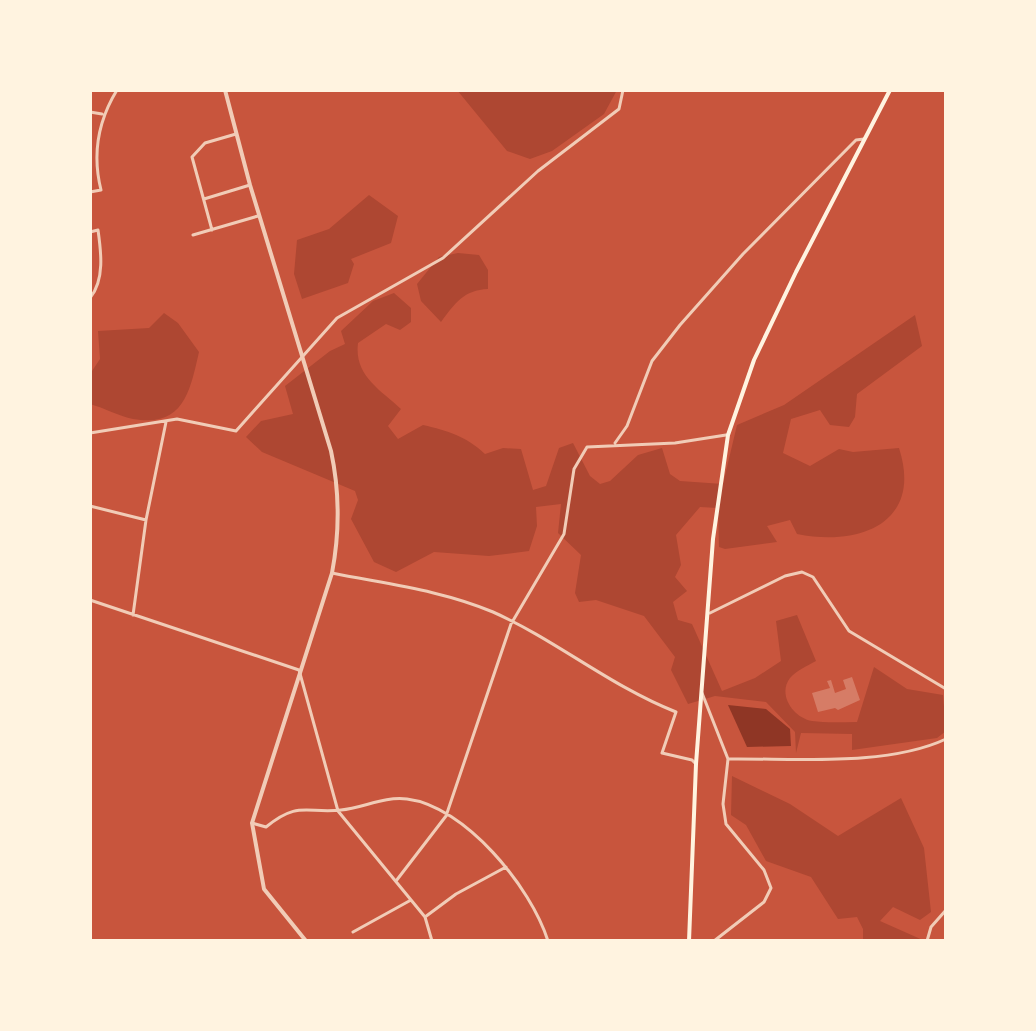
<svg xmlns="http://www.w3.org/2000/svg" width="1036" height="1031" viewBox="0 0 1036 1031" font-family="Signika,sans-serif">
<style>
.green{fill:#ae4732}
.water{fill:#8f3625}
.building{fill:#d67c66}
.lines{fill:none;stroke-linecap:round;stroke-linejoin:round}
.minor{stroke:#f1ccb7;stroke-width:3}
.tertiary{stroke:#f1ccb7;stroke-width:4}
.secondary{stroke:#fff3e0;stroke-width:4}
</style>
<rect width="100%" height="100%" fill="#c8553d"/>
<!-- green -->
<path class="green" d="M457,90H617L604,114L552,151L530,159L507,151Z
M369,195L398,216L391,243L351,259L354,264L348,283L302,299L294,274L297,240L329,229Z
M458,253L479,255L488,270V289C464,290 455,303 441,322L421,301L417,284L439,257Z
M394,293L411,308V322L400,330L386,324L358,343C354,375 379,389 401,409L388,426L398,439L423,425C448,431 466,436 485,454L503,448L521,449L533,490L546,486L559,448L573,443L590,476L600,484L610,481L638,455L662,448L670,474L680,481L723,484L737,425L784,405L915,315L922,346L857,394L855,417L849,427L830,425L820,410L791,419L783,453L810,466L839,449L853,452L899,448C923,522 861,547 797,534L790,520L767,526L777,542L725,549L719,547L718,508L700,507L676,535L681,565L675,577L687,591L673,602L678,620L692,624L722,691L755,678L781,661L776,621L797,615L816,661C807,666 797,670 790,678C777,695 794,718 812,721C826,723 842,722 857,722L874,667L907,689L943,695L946,731L937,738L852,750V734L801,733L796,753L795,732L766,702L715,696L688,704L671,670L675,657L644,616L596,600L579,602L575,593L581,555L558,533L561,504L536,507L537,526L529,551L489,556L434,552L396,572L374,562L351,519L358,500L355,491L262,452L246,437L261,421L293,414L285,386L330,351L345,344L341,331L373,301Z
M164,313L178,323L199,352C190,391 184,428 133,419C119,416 104,408 90,404V374L100,359L98,331L149,328Z
M732,776L790,804L838,836L901,798L924,848L931,912L920,920L893,907L880,921L925,941H863V929L857,917L838,919L811,877L766,861L746,825L731,815Z"/>
<!-- water -->
<path class="water" d="M728,705L766,709L790,729L791,746L747,747Z"/>
<!-- building -->
<path class="building" d="M852,677L860,700L838,710L835,708L818,712L812,693L830,688L827,681L831,680L835,693L846,689L843,680Z"/>
<g class="lines">
<!-- minor -->
<path class="minor" d="M90,112L102,114
M90,192L101,190C92,154 98,121 117,90
M204,199L250,185
M212,230L192,157L205,143L236,134
M90,232L98,230C101,251 105,280 90,298
M193,235L258,216
M90,433L177,419L236,431L337,318L443,258L538,171L619,109L623,90
M615,443L627,426L652,361L680,325L743,254L856,140L864,139
M90,506L146,520
M332,573C386,584 441,590 493,612C556,640 610,686 676,712L662,753L692,760L696,764
M90,600L299,670L338,811L425,917L432,941
M710,613L785,576L802,572L813,577L849,631L946,689
M133,615L146,520L166,422
M702,693L728,759L723,804L726,824L764,870L771,888L764,902L714,941
M728,759C794,758 886,767 946,739
M252,823L266,827C299,800 307,814 341,810C363,808 384,796 407,799C465,806 531,887 548,941
M396,881L446,816L511,624L564,534L574,469L587,447L675,443L726,435
M425,917L456,894L506,867
M353,932L411,900
M927,941L931,927L946,910"/>
<!-- tertiary -->
<path class="tertiary" d="M225,90L250,185L331,451C340,493 340,531 332,573L252,823L264,889L306,941"/>
<!-- secondary -->
<path class="secondary" d="M689,941L696,764L713,539L728,435L754,360L796,272L890,90"/>
</g>
<!-- border -->
<rect width="1036" height="1031" fill="none" stroke="#fff3e0" stroke-width="184"/>
</svg>
